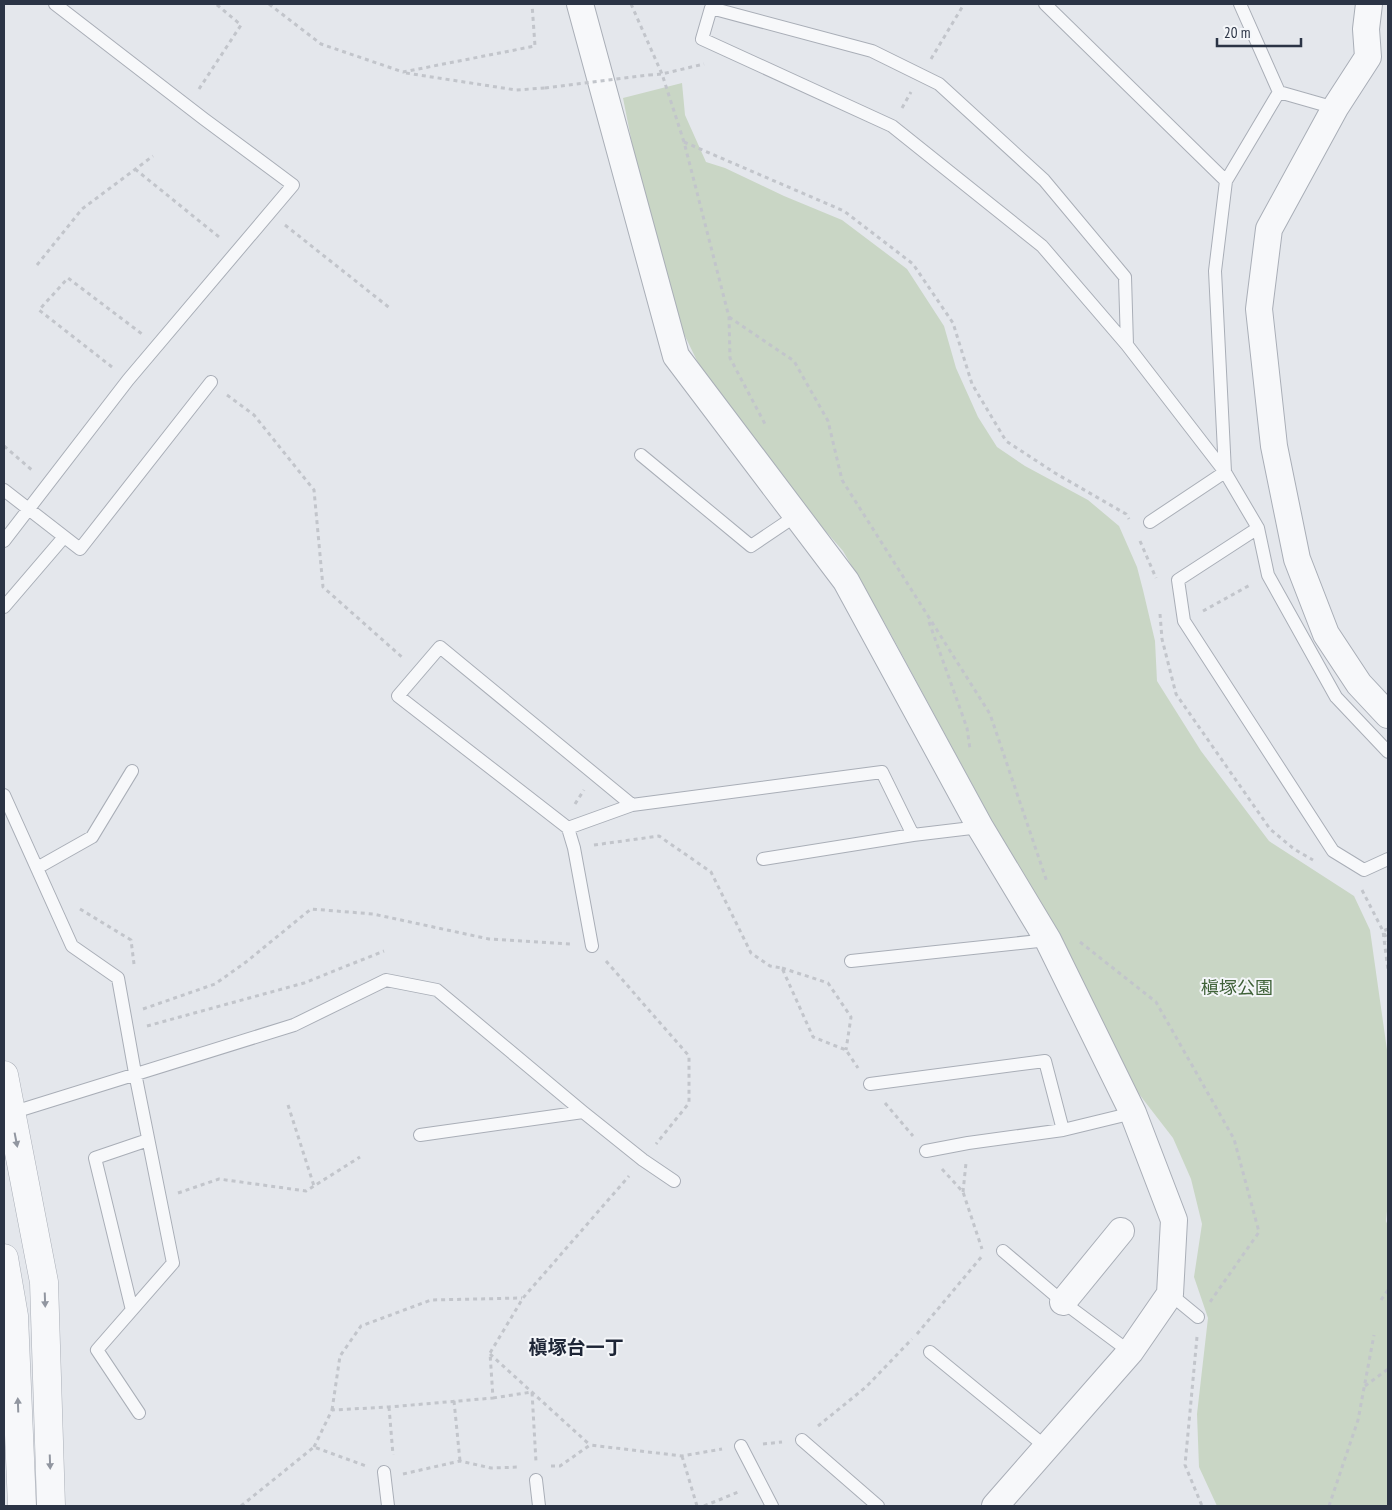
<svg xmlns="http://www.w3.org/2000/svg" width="1392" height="1510" viewBox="0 0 1392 1510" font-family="'PT Sans Narrow','Noto Sans JP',sans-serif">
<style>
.green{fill:#c9d6c5}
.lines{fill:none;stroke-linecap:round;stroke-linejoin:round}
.service-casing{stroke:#a9aeb7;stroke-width:14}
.minor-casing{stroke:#a9aeb7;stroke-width:28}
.tertiary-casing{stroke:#a9aeb7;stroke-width:29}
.path{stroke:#c2c5cb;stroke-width:3;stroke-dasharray:4 4;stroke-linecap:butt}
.service{stroke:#f7f8fa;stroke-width:12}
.minor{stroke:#f7f8fa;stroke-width:26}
.tertiary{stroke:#f7f8fa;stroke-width:28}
.path-bridge{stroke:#c2c5cb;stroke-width:3;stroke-dasharray:4 4;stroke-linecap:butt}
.oneway{fill:#9196a0}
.labels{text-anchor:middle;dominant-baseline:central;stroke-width:4;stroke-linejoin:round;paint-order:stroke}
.park-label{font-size:18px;fill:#3f6138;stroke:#f4f6f9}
.neighbourhood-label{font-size:19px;font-weight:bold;fill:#1d2536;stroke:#f4f6f9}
</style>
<rect width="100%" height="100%" fill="#e4e7ec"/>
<!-- green -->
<path class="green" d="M682,83L685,115L706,162L725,168L784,196L842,220L907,269L944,326L956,368L978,417L997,447L1025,466L1088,500L1119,526L1137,567L1143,590L1155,641L1157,681L1201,751L1269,841L1354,896L1370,930L1388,1057V1201L1386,1221L1388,1226V1506H1217L1199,1467L1197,1414L1208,1318L1194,1277L1202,1224L1191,1179L1173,1138L1139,1094L1109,1046L1038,906L888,629L843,551L794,495L701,369L683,332L641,189L623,98Z"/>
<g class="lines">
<defs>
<path id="service" d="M1045,4L1226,181L1279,92
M1240,4L1279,92L1335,108
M1127,345L1042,246L892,126L702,39L711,8L872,51L939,84L1044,180L1125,277L1127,345L1225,472L1215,271L1226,181
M641,455L751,546L797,515
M4,490L80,549L211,382
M1150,522L1225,472L1258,528L1268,575L1336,697L1388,752
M1258,528L1178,580L1184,621L1333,851L1364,870L1388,859
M4,541L128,380L293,185L204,119L55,4
M4,607L64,537
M4,795L72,946L118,978L135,1073L173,1263L97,1350L139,1413
M632,805L568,828L398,696L440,647L632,805L882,772L913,835
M568,828L574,848L592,946
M763,859L913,835L980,827
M37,868L92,837L132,771
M851,961L1048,940
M870,1084L1045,1061L1063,1130
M11,1113L294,1025L386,980L437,990L583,1112L643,1160L674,1181
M420,1135L583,1112
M926,1151L968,1143L1063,1130L1133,1113
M1003,1251L1063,1302L1130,1352
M1170,1294L1198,1317
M132,1310L95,1158L148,1140
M930,1352L1046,1447
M802,1440L878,1506
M741,1446L772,1506
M384,1472L388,1506
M536,1480L539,1506"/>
<path id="minor" d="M580,4L676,356L846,581L980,827L1048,940L1133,1113L1174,1220L1170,1294L1130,1352L995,1506
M1369,4L1366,29L1368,57L1335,108L1269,229L1259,309L1274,446L1297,559L1326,634L1359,684L1388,715
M1063,1302L1121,1231"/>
<path id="tertiary" d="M4,1075L44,1282L51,1506
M4,1258L14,1316L22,1506"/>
</defs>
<!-- service casing -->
<use href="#service" class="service-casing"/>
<!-- minor casing -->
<use href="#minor" class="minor-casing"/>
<!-- tertiary casing -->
<use href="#tertiary" class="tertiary-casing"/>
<!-- path -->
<path class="path" d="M269,4L321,44L403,72L535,46L532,4
M631,4L662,74L684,142L729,317L730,358L765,424
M931,59L964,4
M406,73L516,90L545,88
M649,75L662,74L704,64
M199,89L241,25L216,4
M902,108L911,92
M684,142L844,211L913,264L953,323L972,384L1006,441L1055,473L1126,514L1129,519
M135,169L219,237
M285,225L391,309
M37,265L82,209L153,156
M729,317L794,361L828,421L842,480L990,714L1047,882
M112,367L39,310L68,278L142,334
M227,395L254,415L314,490L323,587L403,658
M4,446L33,471
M1140,541L1156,578
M1203,611L1250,585
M1160,614L1162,639L1176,694L1270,829L1294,849L1313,860
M929,622L967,728L970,749
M575,804L584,790
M594,845L659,836L711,872L751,953L770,966L782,968L813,1037L846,1050L858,1068
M1362,890L1383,931L1388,970
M80,909L131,940L134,964
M1388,929L1383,931L1388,941
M1080,942L1156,1002L1234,1139L1259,1232L1210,1302
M606,961L689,1056V1103L656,1144
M782,968L828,983L851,1017L846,1050
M143,1009L215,984L246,962L311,909L373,914L489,939L571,944
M147,1026L304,983L384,951
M885,1103L913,1136
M288,1105L314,1186
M942,1169L963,1192L982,1249
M963,1192L966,1163
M178,1193L219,1179L306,1191L360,1157
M1381,1300L1388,1290
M917,1334L983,1255
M1197,1337L1185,1465L1202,1506
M490,1354L590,1445
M1365,1386L1388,1369
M493,1398L532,1392L536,1462
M454,1401L460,1461
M389,1407L393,1455
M332,1410L340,1356L361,1326L431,1300L522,1298
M818,1426L866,1387L912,1339
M763,1444L782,1442
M314,1447L332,1410L389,1407L493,1398L490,1353L523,1298L629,1176
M682,1456L697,1506
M551,1466H560L590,1445L682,1456L722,1449
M403,1474L460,1461L491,1468L520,1467
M241,1506L314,1447L366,1466
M704,1506L741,1491
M1329,1506L1358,1420L1374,1335"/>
<!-- service -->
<use href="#service" class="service"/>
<!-- minor -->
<use href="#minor" class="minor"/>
<!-- tertiary -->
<use href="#tertiary" class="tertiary"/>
<!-- path-bridge -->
<path class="path-bridge" d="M545,88L649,75"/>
</g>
<!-- one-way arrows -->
<defs><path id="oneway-solid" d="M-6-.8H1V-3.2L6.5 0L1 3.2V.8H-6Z" transform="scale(1.25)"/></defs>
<g class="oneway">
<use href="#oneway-solid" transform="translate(16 1140) rotate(79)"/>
<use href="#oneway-solid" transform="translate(45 1300) rotate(88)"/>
<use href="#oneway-solid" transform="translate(18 1405) rotate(-92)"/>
<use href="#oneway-solid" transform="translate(50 1462) rotate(88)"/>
</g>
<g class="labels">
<!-- park labels -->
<g class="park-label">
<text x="1237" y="987">槇塚公園</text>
</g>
<!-- neighbourhood labels -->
<g class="neighbourhood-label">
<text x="576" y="1347">槇塚台一丁</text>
</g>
</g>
<!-- border -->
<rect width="1392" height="1510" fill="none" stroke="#2b3445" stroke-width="10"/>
<!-- scale -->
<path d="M1217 38v8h84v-8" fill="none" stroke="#2b3445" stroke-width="2.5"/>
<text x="1224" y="38" font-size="15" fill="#2b3445" stroke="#f4f6f9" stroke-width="4" paint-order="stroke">20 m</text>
</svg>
